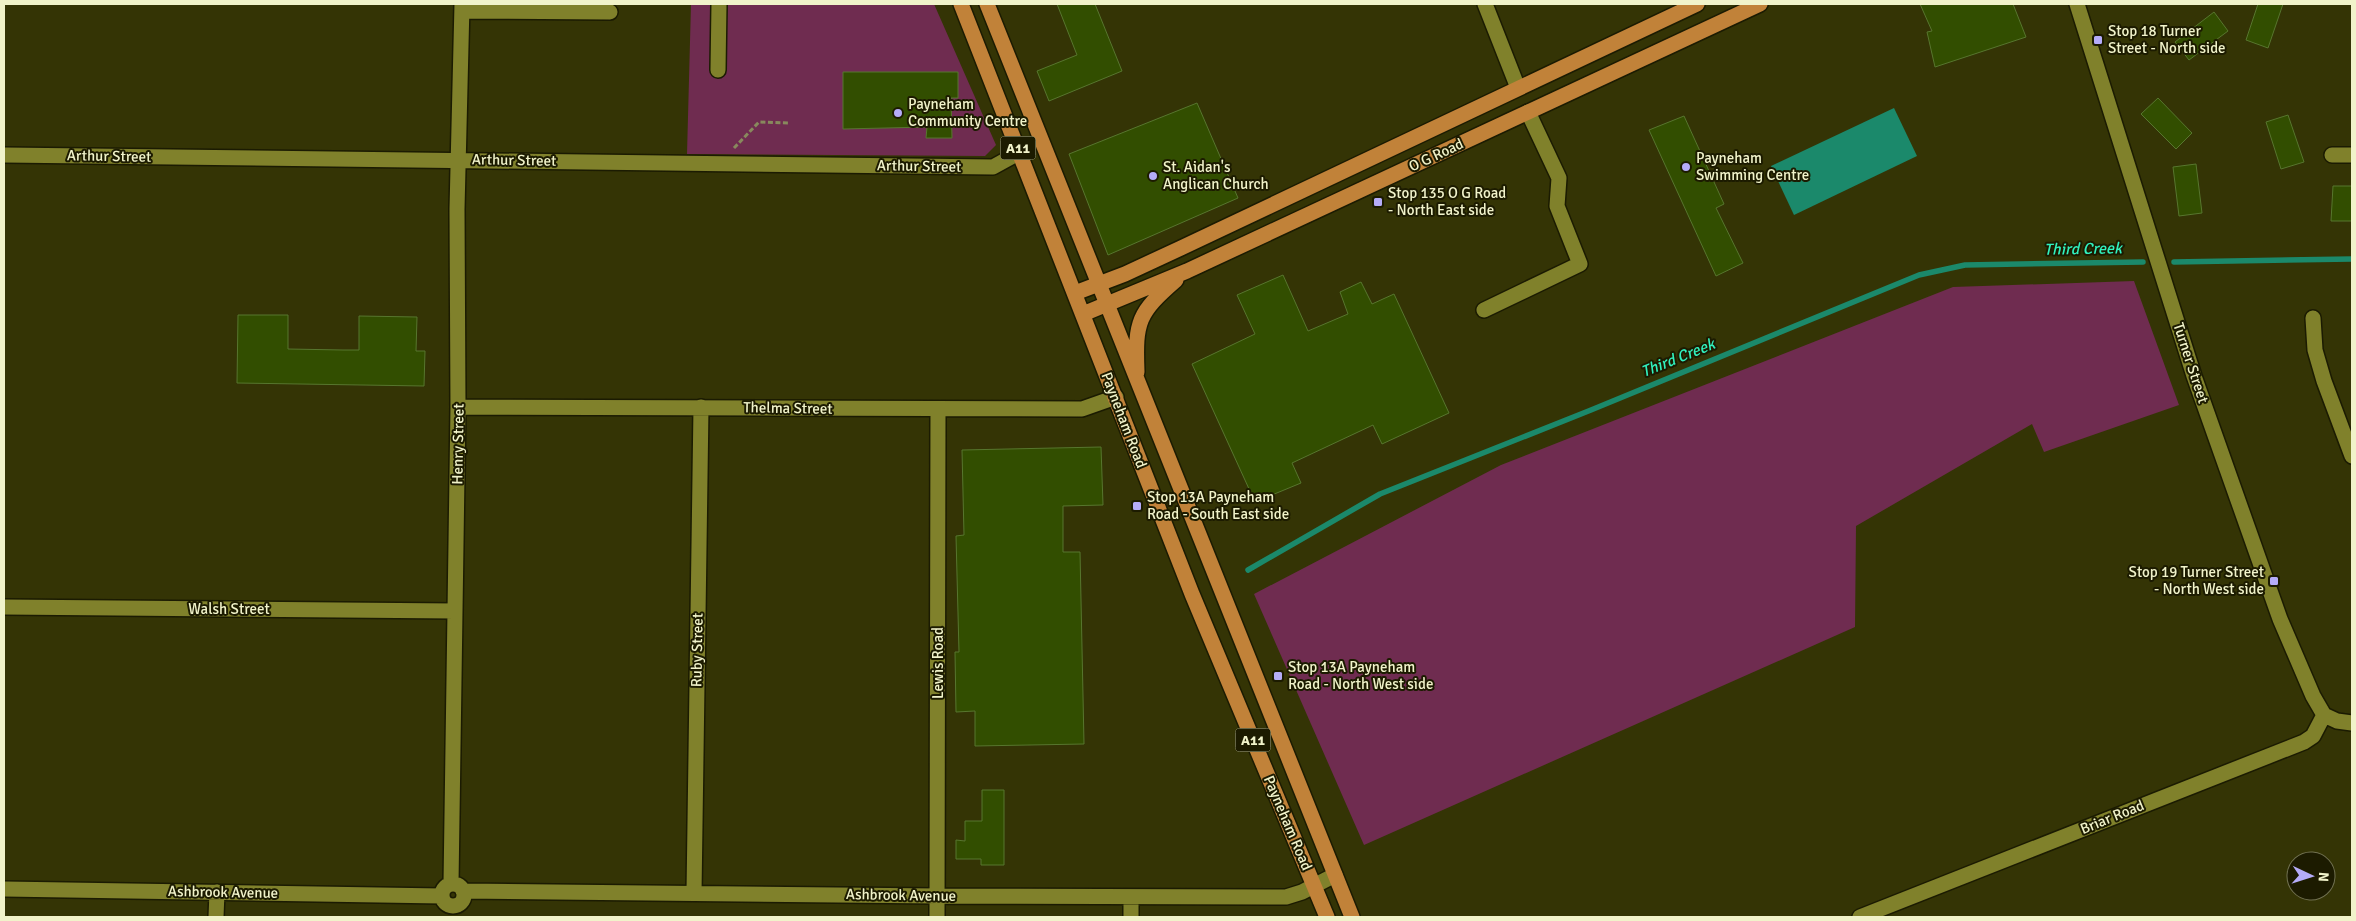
<svg xmlns="http://www.w3.org/2000/svg" width="2356" height="921" viewBox="0 0 2356 921" font-family="Signika,sans-serif">
<style>
.green{fill:#6f2c50}
.water{fill:#1b896b}
.lines{fill:none;stroke-linecap:round;stroke-linejoin:round}
.stream{stroke:#1b896b;stroke-width:5.5}
.building{fill:#324e00;stroke:#57762e}
.minor-casing{stroke:#1b1b02;stroke-width:18}
.major-casing{stroke:#1b1b02;stroke-width:18}
.path{stroke:#88895d;stroke-width:3;stroke-dasharray:5 2.5;stroke-linecap:butt}
.minor{stroke:#80812b;stroke-width:15}
.major{stroke:#c18239;stroke-width:15}
.poi-dot{fill:#b5acf8;stroke:#1c1b00;stroke-width:2}
.labels{text-anchor:middle;dominant-baseline:central;stroke-width:4;stroke-linejoin:round;paint-order:stroke}
.shield{fill:#1c1b00;stroke:#b1b28d;stroke-width:1}
.shield-label{font-size:14px;font-weight:bold;fill:#f1f3ca}
.poi-label{font-size:15px;fill:#f1f3ca;stroke:#1c1b00;text-anchor:start}
.street-label{font-size:15px;fill:#f1f3ca;stroke:#1c1b00}
.water-label{font-size:16px;font-style:italic;fill:#31f1be;stroke:#1c1b00}
</style>
<rect width="100%" height="100%" fill="#343405"/>
<!-- green -->
<path class="green" d="M691,4H934L996,145L985,156L687,154Z
M2134,281L2179,405L2044,452L2032,424L1856,526L1855,627L1364,845L1254,594L1501,465L1953,287Z"/>
<!-- water -->
<path class="water" d="M1894,108L1917,156L1794,215L1771,166Z"/>
<g class="lines">
<!-- stream -->
<path class="stream" d="M2174,262L2352,259
M1248,570L1380,494L1591,410L1919,275L1965,265L2143,262"/>
</g>
<!-- building -->
<path class="building" d="M1057,4H1095L1122,71L1049,101L1037,71L1077,55Z
M1920,4H2013L2026,37L1935,67L1927,32L1932,31Z
M2258,4H2283L2268,48L2246,40Z
M2214,12L2228,31L2189,60L2175,42Z
M843,72H958V98H951L952,138H926L927,127L843,129Z
M2158,98L2192,133L2176,149L2141,114Z
M1197,103L1238,198L1108,255L1069,154Z
M2288,115L2304,162L2281,169L2266,122Z
M1684,116L1724,204L1716,208L1743,263L1716,276L1649,130Z
M2196,164L2202,213L2179,216L2173,167Z
M2333,186H2352V221H2331Z
M1283,275L1308,331L1348,314L1340,292L1361,282L1372,304L1394,294L1449,413L1382,444L1373,425L1292,463L1301,483L1255,502L1192,364L1255,334L1237,295Z
M238,315H288V349L343,350H359V316L417,317L416,351H425L424,386L237,383Z
M1101,447L1103,505L1063,506V552H1080L1084,744L975,746V711L956,712L955,652H959L956,536L964,535L962,450Z
M982,790H1004V865H981V859H956V840L965,841V821H982Z"/>
<g class="lines">
<defs>
<path id="minor" d="M1485,4L1518,88
M2077,4L2194,376L2280,619L2313,696L2324,715
M462,11L610,12
M718,70L719,4
M4,155L993,167L1020,152
M2332,155H2352
M1484,310L1580,264L1557,206L1559,178L1528,112
M2313,318L2315,350L2324,381L2352,456
M458,407L1082,409L1116,397
M4,607L455,611
M2324,715L2337,721L2352,723
M451,884L458,407L457,209L462,4
M442 895a11 11 0 1 1 22 0a11 11 0 1 1-22 0Z
M4,889L442,896
M463,891L938,896L1286,897L1302,892L1335,875
M694,893L701,407
M216,917L217,892
M937,917L938,410
M1131,917V897
M1860,917L2304,742L2313,736L2324,715"/>
<path id="major" d="M961,4L1192,594L1327,917
M987,4L1352,917
M1075,293L1125,274L1181,248L1697,4
M1083,314L1187,271L1760,4
M1137,372C1135,321 1138,313 1176,280"/>
</defs>
<!-- minor casing -->
<use href="#minor" class="minor-casing"/>
<!-- major casing -->
<use href="#major" class="major-casing"/>
<!-- path -->
<path class="path" d="M734,148L759,122L788,123"/>
<!-- minor -->
<use href="#minor" class="minor"/>
<!-- major -->
<use href="#major" class="major"/>
</g>
<!-- markers -->
<g class="poi-dot">
<rect x="2093" y="35" width="10" height="10" rx="2.5"/>
<circle cx="898" cy="113" r="5"/>
<circle cx="1686" cy="167" r="5"/>
<circle cx="1153" cy="176" r="5"/>
<rect x="1373" y="197" width="10" height="10" rx="2.5"/>
<rect x="1132" y="501" width="10" height="10" rx="2.5"/>
<rect x="2269" y="576" width="10" height="10" rx="2.5"/>
<rect x="1273" y="671" width="10" height="10" rx="2.5"/>
</g>
<g class="labels">
<!-- shield labels -->
<g class="shield">
<rect x="1000.5" y="136.5" width="35" height="23" rx="4"/>
<rect x="1235.5" y="728.5" width="35" height="23" rx="4"/>
</g>
<g class="shield-label">
<text x="1018" y="148">A11</text>
<text x="1253" y="740">A11</text>
</g>
<!-- poi labels -->
<g class="poi-label">
<text x="2108" y="31">Stop 18 Turner<tspan x="2108" dy="17">Street - North side</tspan></text>
<text x="908" y="104">Payneham<tspan x="908" dy="17">Community Centre</tspan></text>
<text x="1696" y="158">Payneham<tspan x="1696" dy="17">Swimming Centre</tspan></text>
<text x="1163" y="167">St. Aidan's<tspan x="1163" dy="17">Anglican Church</tspan></text>
<text x="1388" y="193">Stop 135 O G Road<tspan x="1388" dy="17">- North East side</tspan></text>
<text x="1147" y="497">Stop 13A Payneham<tspan x="1147" dy="17">Road - South East side</tspan></text>
<text x="2264" y="572" text-anchor="end">Stop 19 Turner Street<tspan x="2264" dy="17">- North West side</tspan></text>
<text x="1288" y="667">Stop 13A Payneham<tspan x="1288" dy="17">Road - North West side</tspan></text>
</g>
<!-- street labels -->
<g class="street-label">
<text transform="translate(1436 155) rotate(-25)">O G Road</text>
<text transform="translate(109 156) rotate(1)">Arthur Street</text>
<text transform="translate(514 160) rotate(1)">Arthur Street</text>
<text transform="translate(919 166) rotate(1)">Arthur Street</text>
<text transform="translate(2191 363) rotate(72)">Turner Street</text>
<text transform="translate(788 408) rotate(1)">Thelma Street</text>
<text transform="translate(1124 420) rotate(69)">Payneham Road</text>
<text transform="translate(458 444) rotate(-89)">Henry Street</text>
<text x="229" y="609">Walsh Street</text>
<text transform="translate(697 650) rotate(-89)">Ruby Street</text>
<text transform="translate(938 663) rotate(-90)">Lewis Road</text>
<text transform="translate(2112 817) rotate(-22)">Briar Road</text>
<text transform="translate(1288 823) rotate(67)">Payneham Road</text>
<text transform="translate(223 892) rotate(1)">Ashbrook Avenue</text>
<text transform="translate(901 895) rotate(1)">Ashbrook Avenue</text>
</g>
<!-- water labels -->
<g class="water-label">
<text transform="translate(2083 249) rotate(-1)">Third Creek</text>
<text transform="translate(1678 358) rotate(-22)">Third Creek</text>
</g>
</g>
<!-- border -->
<rect width="2356" height="921" fill="none" stroke="#f1f3ca" stroke-width="10"/>
<!-- north arrow -->
<g transform="translate(2311 876) rotate(94)"><circle r="24" fill="#1c1b00" stroke="#717151"/>
<path d="M0-4L9 19L0 12L-9 19Z" fill="#b5acf8"/>
<text y="-8" font-size="14" font-weight="bold" text-anchor="middle" fill="#f1f3ca">N</text>
</g>
</svg>
